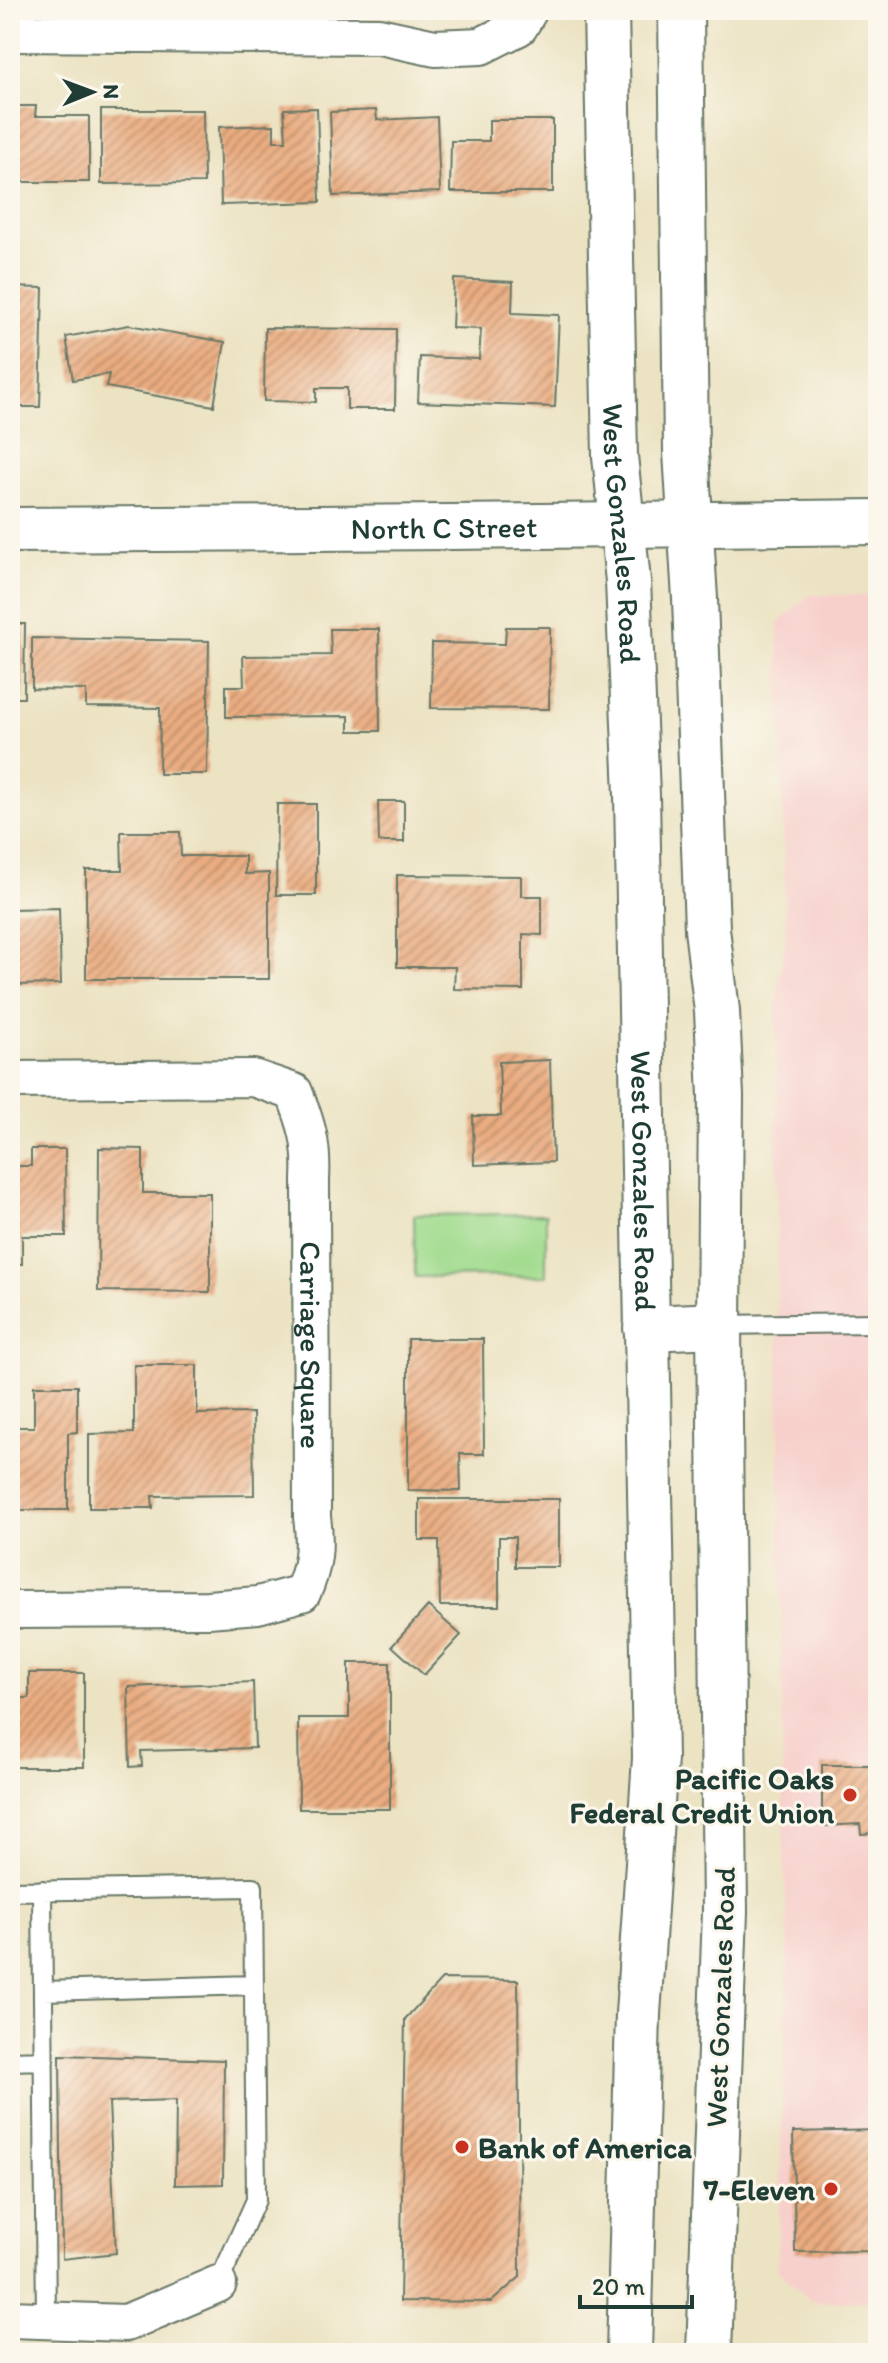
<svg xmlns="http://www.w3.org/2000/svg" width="888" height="2363" viewBox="0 0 888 2363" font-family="Itim,sans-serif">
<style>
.built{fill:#f7d0cc}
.pitch{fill:#a2dc8f;stroke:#608c62;stroke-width:2}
.building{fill:url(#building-hatch)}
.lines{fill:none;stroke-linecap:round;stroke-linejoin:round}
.lane-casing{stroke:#677766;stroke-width:22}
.street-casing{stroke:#677766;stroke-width:40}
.secondary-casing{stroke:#677766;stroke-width:48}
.lane{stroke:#fff;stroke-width:18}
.street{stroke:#fff;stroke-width:36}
.secondary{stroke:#fff;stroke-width:44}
.poi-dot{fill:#c8321e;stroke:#fbf7ec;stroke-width:3}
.labels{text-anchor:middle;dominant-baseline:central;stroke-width:6;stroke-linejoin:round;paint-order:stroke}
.street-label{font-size:30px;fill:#1f3d34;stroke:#fbf7ec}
.poi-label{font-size:30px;font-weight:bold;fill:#1f3d34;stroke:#fbf7ec;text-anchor:end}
</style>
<defs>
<pattern id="building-hatch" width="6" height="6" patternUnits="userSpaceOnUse" patternTransform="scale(2)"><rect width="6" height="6" fill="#eaac80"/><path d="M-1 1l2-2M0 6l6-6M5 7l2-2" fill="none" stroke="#bd8d6a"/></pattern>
</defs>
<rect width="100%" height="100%" fill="#fbf7ec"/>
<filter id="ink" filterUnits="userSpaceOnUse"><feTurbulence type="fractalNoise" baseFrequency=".0125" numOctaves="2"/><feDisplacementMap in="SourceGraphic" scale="16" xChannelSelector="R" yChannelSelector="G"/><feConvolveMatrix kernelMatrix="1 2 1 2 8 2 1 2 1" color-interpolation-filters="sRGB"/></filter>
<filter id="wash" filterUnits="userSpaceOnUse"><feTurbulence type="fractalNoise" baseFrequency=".006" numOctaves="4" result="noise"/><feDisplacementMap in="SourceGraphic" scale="32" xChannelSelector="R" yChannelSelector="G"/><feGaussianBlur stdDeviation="1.8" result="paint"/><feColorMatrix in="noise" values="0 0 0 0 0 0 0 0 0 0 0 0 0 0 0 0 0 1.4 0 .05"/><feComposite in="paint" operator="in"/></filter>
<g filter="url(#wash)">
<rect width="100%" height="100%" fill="#ece3c3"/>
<!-- built -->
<path class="built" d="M809,595H878V2301L812,2302L777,2270L788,1945L784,1861L778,1365L776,1003L786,936L778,623Z"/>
<!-- pitch -->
<path class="pitch" d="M546,1214V1276L415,1277L414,1215Z"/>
<g id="blocks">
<!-- building -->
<path class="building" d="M10,106H36L35,116H89V182H10Z
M317,108L320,202L221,205L219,127L274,125V141H286L284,109Z
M101,110H203L204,183L101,184Z
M376,110L377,120L437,117L440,192L333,196L330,112Z
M489,120H553V192H450L451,141H489Z
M454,279L513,282L512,313L559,315L555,407L418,402L420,357L479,359L481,329L452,328Z
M10,287L43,288L40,407H10Z
M129,325L225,342L214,406L106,387L109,374L73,380L66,337Z
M265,328L396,329L395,409H347V388H316V402L264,401Z
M10,624H25L24,698H10Z
M506,627H550L549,709L431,708L432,643L505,644Z
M330,629H379L380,731H349V716L226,717V686H244L243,656L331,655Z
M32,638L209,641L207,774H159L160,708L86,707V690L32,689Z
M378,801H404V842H379Z
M277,804H316V895H276Z
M121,832H180L181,856H245V874L269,873V979H86V870H122Z
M397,875L521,876V896H542V935L523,934V990L454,989L455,967H397Z
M59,908L61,984L11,985L10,909Z
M550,1060L553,1162L474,1165L473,1116H501L499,1062Z
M99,1148L143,1149V1193H210V1292L98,1291Z
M31,1149H65L66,1236H22V1264H10V1166H31Z
M408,1339H483L484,1454H460L461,1491L408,1490Z
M134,1365H197V1414L253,1413L254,1495L152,1496L153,1508H89V1434L134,1433Z
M34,1386H77V1432L68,1433V1510H16V1494H10V1427H34Z
M419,1499H559V1567H515V1537H499V1606H440L439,1540H419Z
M428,1606L461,1635L424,1675L392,1646Z
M349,1663H390V1809H299L298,1718H349Z
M29,1673H84V1767H10V1698H29Z
M253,1682L255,1748L141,1751L142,1766L130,1767L128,1687Z
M822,1765H878V1833L861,1834L860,1824L822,1826Z
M442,1979L518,1980L520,2277L491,2302L400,2301L405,2019Z
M60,2055L224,2060L223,2184L175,2185L176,2100L109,2102L116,2253L62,2259Z
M878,2130V2251L795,2252L793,2132Z"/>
</g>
</g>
<g filter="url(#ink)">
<use href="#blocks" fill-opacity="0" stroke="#677766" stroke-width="2"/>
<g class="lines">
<defs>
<path id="lane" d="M719,1325L878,1323
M42,1890L46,2320
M10,1891L253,1887L256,2200L218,2284
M43,1991L254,1985
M10,2061L44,2060"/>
<g id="street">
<path d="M10,33L379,36L435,48L481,46L519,27L529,10"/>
<path id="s1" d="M10,1080L253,1078L294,1092C307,1125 313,1144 311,1180L312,1517C316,1545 314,1568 302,1593L258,1605L208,1609L10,1610"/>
<path d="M10,2319L126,2323L218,2284"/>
</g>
<g id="secondary">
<path id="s2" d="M606,10L615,456L628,581L637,795L655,1758L638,2014L629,2353"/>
<path d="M681,10L686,452L695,599L707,929L717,1011L721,1096L719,1325L725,1911L709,2353"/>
<path id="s3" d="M10,530C299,530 589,525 878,522"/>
<path d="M646,1328L719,1325"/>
</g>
</defs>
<!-- lane casing -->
<use href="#lane" class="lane-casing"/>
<!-- street casing -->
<use href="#street" class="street-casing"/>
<!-- secondary casing -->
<use href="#secondary" class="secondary-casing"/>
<!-- lane -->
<use href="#lane" class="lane"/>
<!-- street -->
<use href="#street" class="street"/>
<!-- secondary -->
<use href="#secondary" class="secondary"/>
</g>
</g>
<!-- markers -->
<g class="poi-dot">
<circle cx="850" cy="1795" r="8"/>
<circle cx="462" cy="2147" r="8"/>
<circle cx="831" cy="2189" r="8"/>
</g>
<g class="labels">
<!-- street labels -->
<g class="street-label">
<text stroke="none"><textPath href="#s3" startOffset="434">North C Street</textPath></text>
<text stroke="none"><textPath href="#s2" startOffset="524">West Gonzales Road</textPath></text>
<text stroke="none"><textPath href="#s2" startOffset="1172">West Gonzales Road</textPath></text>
<text stroke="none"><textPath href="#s1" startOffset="542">Carriage Square</textPath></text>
<text transform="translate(720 1997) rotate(-88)">West Gonzales Road</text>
</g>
<!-- poi labels -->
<g class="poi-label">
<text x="834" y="1778">Pacific Oaks<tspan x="834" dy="34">Federal Credit Union</tspan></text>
<text x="478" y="2147" text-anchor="start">Bank of America</text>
<text x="815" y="2189">7-Eleven</text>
</g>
</g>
<!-- margin -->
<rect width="888" height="2363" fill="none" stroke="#fbf7ec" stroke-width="40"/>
<!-- north arrow -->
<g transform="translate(92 92) rotate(89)" stroke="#fbf7ec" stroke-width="6" paint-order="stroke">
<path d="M0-6L14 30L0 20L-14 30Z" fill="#1f3d34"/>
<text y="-12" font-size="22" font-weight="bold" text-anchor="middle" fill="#1f3d34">N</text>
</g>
<!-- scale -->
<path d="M580 2295v12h112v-12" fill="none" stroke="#1f3d34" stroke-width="4"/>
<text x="592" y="2295" font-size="24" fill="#1f3d34" stroke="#fbf7ec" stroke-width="6" paint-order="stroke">20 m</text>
</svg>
